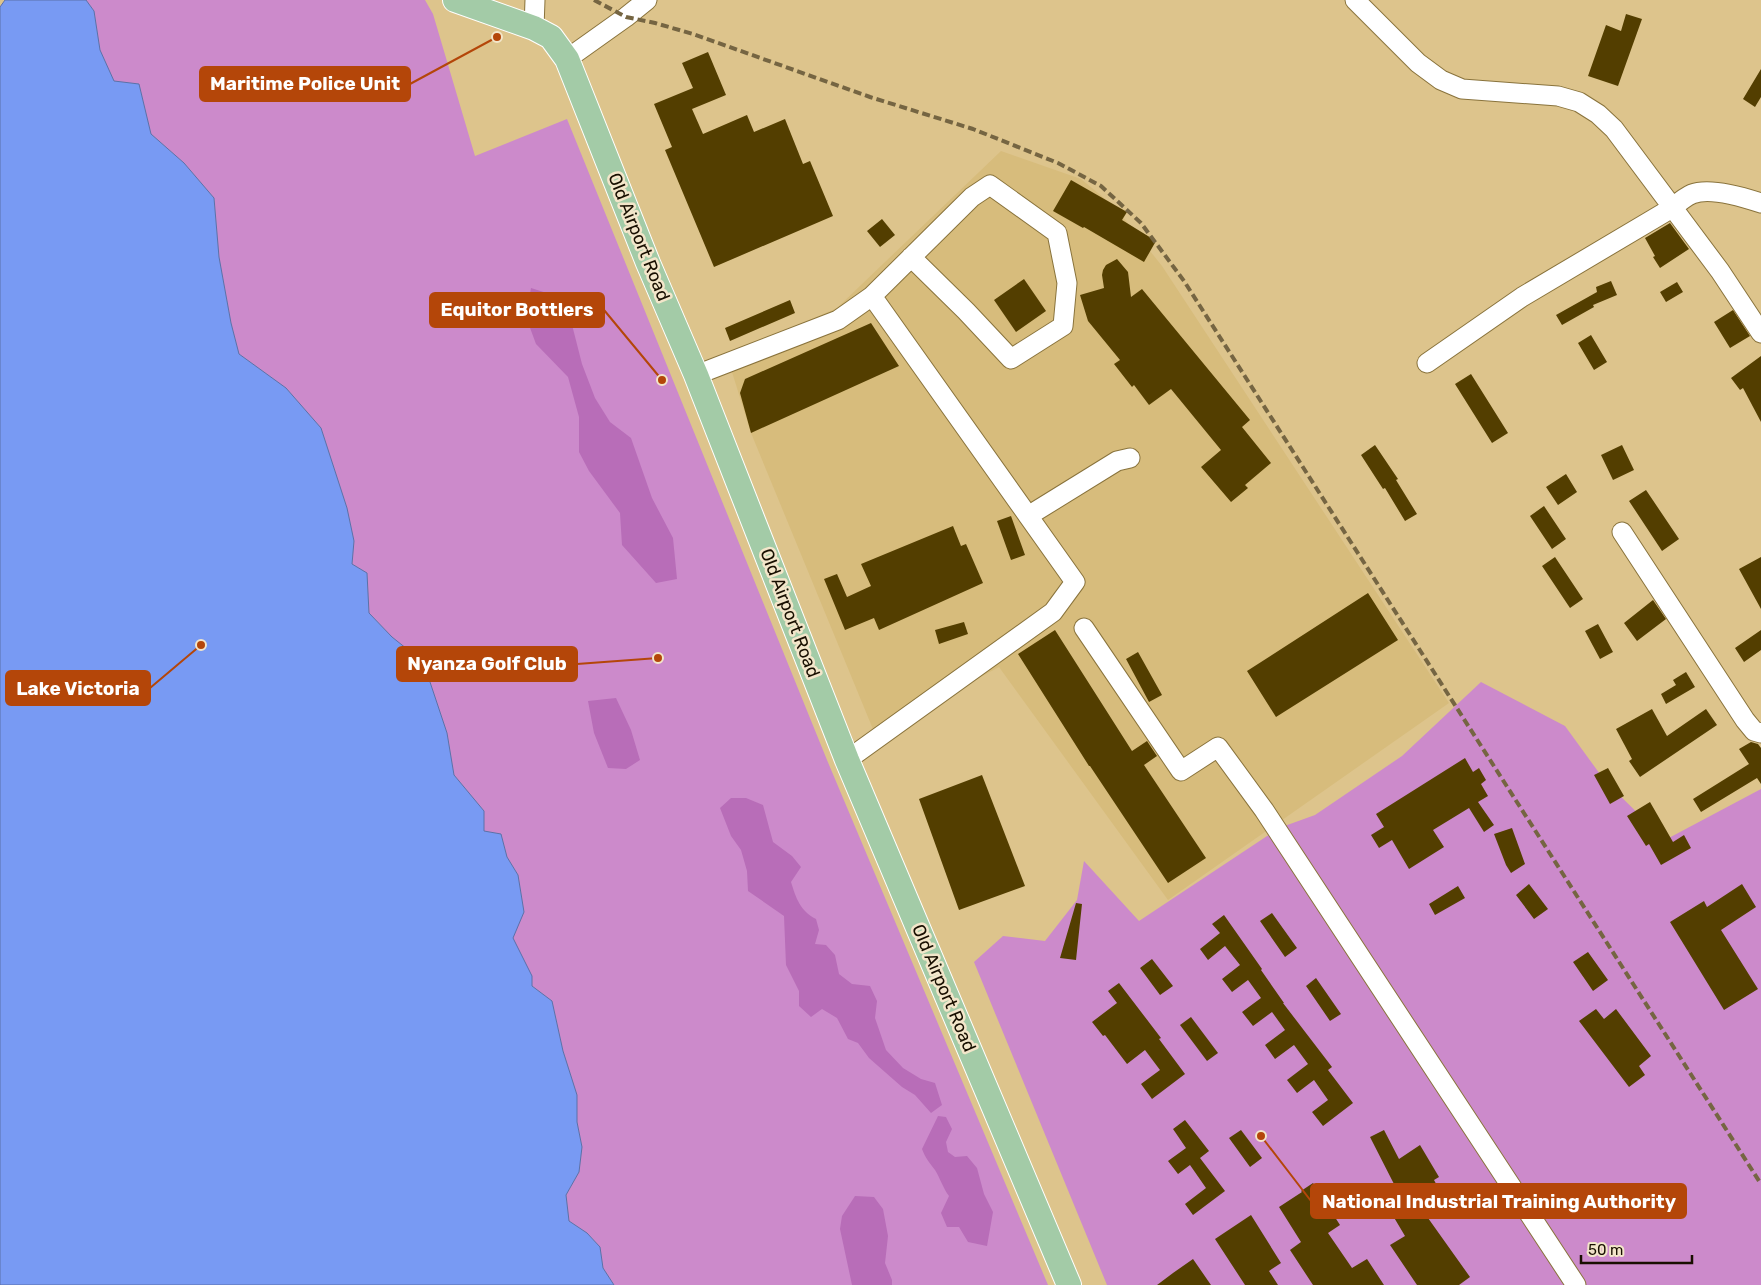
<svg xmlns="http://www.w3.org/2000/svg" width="1761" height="1285" viewBox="0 0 1761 1285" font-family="Rubik,sans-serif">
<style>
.built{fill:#d7bc7c}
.green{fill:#cc8acb}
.forest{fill:#b86db8}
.water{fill:#789af3;stroke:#5b70aa}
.building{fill:#533e00}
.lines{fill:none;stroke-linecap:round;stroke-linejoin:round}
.minor-casing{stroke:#89733c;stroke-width:21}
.major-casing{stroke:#fff;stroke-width:26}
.minor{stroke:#fff;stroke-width:19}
.major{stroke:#a3cba7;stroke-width:24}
.rail{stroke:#756542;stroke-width:4;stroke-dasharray:8 4;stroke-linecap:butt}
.labels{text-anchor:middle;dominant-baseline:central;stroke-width:5;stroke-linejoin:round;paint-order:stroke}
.street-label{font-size:18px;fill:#180f00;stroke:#f3e6ca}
.leader{fill:none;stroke:#b44609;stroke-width:2}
.callout-dot{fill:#b44609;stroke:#f3e6ca;stroke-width:2}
.callout{fill:#b44609;stroke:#b44609;stroke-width:2}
.callout-label{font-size:19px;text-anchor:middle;font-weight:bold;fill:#fff}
</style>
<rect width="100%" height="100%" fill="#ddc48c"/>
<!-- built -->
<path class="built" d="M1001,151L1081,179L1115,207L1162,266L1449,703L1168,900L999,667L875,734L751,433L727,356L837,308Z"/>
<!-- green -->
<path class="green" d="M86,0H425L433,14L475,156L567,119L827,760L1048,1285H614L603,1268L600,1247L587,1233L569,1221L566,1195L579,1172L582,1147L577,1122V1095L563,1051L552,1001L532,986L512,938L524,912L518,875L507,857L501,834L484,831V811L454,775L447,733L426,670L412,653L392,637L369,613L367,573L352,564L354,541L347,508L321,428L286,388L239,354L231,323L219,257L214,198L184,163L151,134L139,84L114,81L100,50L94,11Z
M1481,682L1565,726L1605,781L1665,840L1761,789V1285H1107L974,962L1003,936L1045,941L1077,900L1084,861L1139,921L1279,828L1315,815L1402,756Z"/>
<!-- forest -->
<path class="forest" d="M531,288L553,295L569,313L582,364L595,398L610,422L631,438L652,498L673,538L677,579L656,583L622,545L620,513L589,471L579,452V417L568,377L536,344L526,317Z
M616,698L631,730L640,760L626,769L608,768L594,733L588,701Z
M731,798H746L763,805L773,842L792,856L801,867L791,882C796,898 800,911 816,919L819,930L815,944L826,945L835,955L839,974L852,984L870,986L877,1001L875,1018L886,1050L903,1068L921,1079L935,1083L942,1105L931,1113L915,1095L902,1087L869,1058L858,1043L848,1039L837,1018L822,1009L811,1017L799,1006V991L786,965L784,916L748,891L747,871L741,850L731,836L720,808Z
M938,1116L946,1117L952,1129L946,1142L948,1152L955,1157L967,1156L977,1168L984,1194L993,1212L987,1246L968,1242L959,1227H947L941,1213L949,1196C943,1188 940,1178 935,1170C929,1162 926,1159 922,1149Z
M855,1196L874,1197L883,1209L888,1236L885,1263L892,1280V1285H852L840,1229L842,1216Z"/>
<!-- water -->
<path class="water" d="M5,0H86L94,11L100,50L114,81L139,84L151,134L184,163L214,198L219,257L231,323L239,354L286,388L321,428L347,508L354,541L352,564L367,573L369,613L392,637L412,653L426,670L447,733L454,775L484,811V831L501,834L507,857L518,875L524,912L513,938L532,976V986L552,1001L563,1051L577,1095V1122L582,1147L579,1172L566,1195L569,1221L587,1233L600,1247L603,1268L614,1285H0V7Z"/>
<!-- building -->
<path class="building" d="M1626,14L1642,19L1618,86L1588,76L1606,25L1621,31Z
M708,52L726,95L692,109L703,134L747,115L754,132L785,119L803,164L810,161L833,216L714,267L665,150L672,147L654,104L693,88L682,63Z
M1761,69V97L1755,107L1743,99Z
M1071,180L1127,212L1122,220L1156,241L1144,262L1084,227L1083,228L1053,211Z
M882,219L895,235L880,247L867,231Z
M1670,223L1689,249L1660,268L1653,257L1655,256L1645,238Z
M1117,259L1128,272L1131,297L1142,289L1250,420L1242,427L1271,463L1245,485L1248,488L1231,502L1201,467L1221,450L1171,389L1149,405L1134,385L1132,387L1114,364L1120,360L1088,321L1080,295L1104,288L1102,275L1103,270L1106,265Z
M1024,279L1046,311L1016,332L994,300Z
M1611,281L1617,295L1593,305L1594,307L1562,325L1556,315L1597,292L1596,287Z
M1677,282L1683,292L1666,302L1660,292Z
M790,300L795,313L730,341L725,328Z
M1733,310L1750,336L1730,348L1714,322Z
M871,323L899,366L751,433L740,393L745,379Z
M1591,335L1607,362L1594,370L1578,343Z
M1761,356V422L1743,388L1740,390L1731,378Z
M1471,374L1508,433L1492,443L1455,384Z
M1375,445L1398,479L1396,480L1417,514L1405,521L1385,488L1383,489L1361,455Z
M1622,445L1634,470L1613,480L1601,455Z
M1566,474L1577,492L1558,505L1546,487Z
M1646,490L1679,539L1662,551L1629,501Z
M1544,506L1566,539L1552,549L1530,516Z
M1011,516L1025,555L1011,560L997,521Z
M953,526L961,546L966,544L983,583L879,630L874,618L845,630L824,579L837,574L847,597L871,586L861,564Z
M1555,557L1583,599L1570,608L1542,566Z
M1761,557V609L1739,569Z
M1368,593L1398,640L1276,717L1247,671Z
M1653,600L1666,619L1637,641L1624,623Z
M964,622L968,634L939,644L935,630Z
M1598,624L1613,652L1600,659L1585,631Z
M1055,630L1132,751L1147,741L1157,756L1144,765L1206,858L1168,883L1090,766H1089L1018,654Z
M1761,630V650L1744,662L1735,648Z
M1138,652L1162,695L1149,702L1126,659Z
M1686,672L1695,687L1666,704L1661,694L1676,685L1673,680Z
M1652,709L1667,736L1706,709L1717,725L1640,777L1629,761L1632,759L1616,729Z
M1751,742L1758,744L1761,748V784L1757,778L1701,812L1693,799L1749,764L1739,749Z
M1465,758L1473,772L1479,768L1486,780L1481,784L1488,796L1478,802L1494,825L1484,832L1469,808L1433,830L1444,847L1409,869L1392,840L1379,848L1371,835L1384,827L1376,814Z
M1608,768L1624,796L1610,804L1594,775Z
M982,775L1025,886L959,910L919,799Z
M1650,802L1673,842L1684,835L1691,848L1661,865L1649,844L1646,846L1627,816Z
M1512,828L1525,864L1511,873L1506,865L1494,834Z
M1529,884L1548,909L1534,919L1516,895Z
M1742,884L1756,907L1721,930L1758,989L1724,1010L1670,922L1704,901L1707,907Z
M1458,886L1465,898L1435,915L1429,904Z
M1076,903L1082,904L1076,960L1060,958Z
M1272,913L1297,948L1285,957L1260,921Z
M1224,915L1262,969L1261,970L1284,1003H1283L1332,1067L1328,1070L1353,1103L1323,1126L1312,1112L1328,1100L1314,1080L1297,1093L1287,1080L1308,1064L1294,1045L1275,1059L1265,1045L1285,1030L1272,1012L1253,1026L1242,1012L1261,998L1248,980L1232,992L1222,979L1240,965L1225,946L1208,960L1200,949L1220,933L1212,924Z
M1588,952L1608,980L1593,991L1573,962Z
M1152,959L1173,986L1160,995L1140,968Z
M1316,978L1341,1014L1330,1021L1306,986Z
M1119,983L1161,1038L1159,1039L1185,1074L1152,1099L1141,1084L1160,1070L1145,1050L1127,1064L1105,1035L1103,1036L1092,1022L1117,1003L1108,991Z
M1596,1009L1604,1019L1616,1009L1651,1056L1639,1066L1645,1075L1629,1087L1579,1021Z
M1191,1017L1218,1053L1207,1061L1180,1025Z
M1185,1120L1209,1151L1200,1158L1225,1191L1193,1215L1185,1204L1206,1188L1190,1165L1178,1174L1168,1161L1186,1148L1173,1129Z
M1241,1130L1262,1158L1250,1167L1229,1138Z
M1384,1130L1399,1159L1420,1145L1439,1177L1434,1180L1448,1206L1428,1218L1470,1277L1459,1285H1417L1390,1245L1405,1236L1380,1194L1395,1186L1370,1137Z
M1313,1183L1340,1225L1328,1233L1352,1268L1367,1259L1384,1285H1313L1290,1250L1301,1242L1279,1207L1302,1192L1301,1191Z
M1251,1215L1281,1263L1269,1271L1278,1285H1245L1215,1239Z
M1193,1259L1211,1285H1157L1173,1273Z"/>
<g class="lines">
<defs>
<path id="minor" d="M1355,0L1418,63L1441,80L1462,89L1558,96L1579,102L1598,114L1614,129L1720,271L1761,333
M534,28L535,0
M567,59L626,17L647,0
M1427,363L1522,297L1672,208C1678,203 1685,197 1692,194C1709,187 1743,197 1761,203
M696,375L838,320L872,296
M1028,516L1117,461L1130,458
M1622,532L1745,720L1754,731L1761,733
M1084,628L1181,771L1218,747L1264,810L1576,1285
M847,760L1053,612L1075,582L872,296L972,197L990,185L1057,233L1067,283L1063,326L1011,359L966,311L911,257"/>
<path id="major" d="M455,0L534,28L551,37L567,59L648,263L696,375L847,760L1069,1285"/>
</defs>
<!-- minor casing -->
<use href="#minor" class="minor-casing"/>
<!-- major casing -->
<use href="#major" class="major-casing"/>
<!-- minor -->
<use href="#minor" class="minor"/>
<!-- major -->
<use href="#major" class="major"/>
<!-- rail -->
<path class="rail" d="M594,0L626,17L655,23L693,34L870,97L973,129L1058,163L1101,186L1141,223L1184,281L1761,1184"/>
</g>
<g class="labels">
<!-- street labels -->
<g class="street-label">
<text transform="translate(639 237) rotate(68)">Old Airport Road</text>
<text transform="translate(790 613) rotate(69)">Old Airport Road</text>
<text transform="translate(944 988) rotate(67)">Old Airport Road</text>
</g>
</g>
<!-- callouts -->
<path class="leader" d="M497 37L410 84M662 380L604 310M658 658L577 664M201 645L150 688M1261 1136L1311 1201"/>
<g class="callout-dot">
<circle cx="497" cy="37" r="5"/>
<circle cx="662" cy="380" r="5"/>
<circle cx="658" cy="658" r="5"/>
<circle cx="201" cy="645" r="5"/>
<circle cx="1261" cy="1136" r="5"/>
</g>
<g class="callout">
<rect x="200" y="67" width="210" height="34" rx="5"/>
<rect x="430" y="293" width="174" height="34" rx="5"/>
<rect x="397" y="647" width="180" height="34" rx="5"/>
<rect x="6" y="671" width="144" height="34" rx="5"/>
<rect x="1311" y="1184" width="375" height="34" rx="5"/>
</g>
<g class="callout-label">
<text x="305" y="90">Maritime Police Unit</text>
<text x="517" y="316">Equitor Bottlers</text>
<text x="487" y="670">Nyanza Golf Club</text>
<text x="78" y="695">Lake Victoria</text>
<text x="1499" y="1208">National Industrial Training Authority</text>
</g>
<!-- scale -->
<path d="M1581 1255v8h111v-8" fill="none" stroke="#180f00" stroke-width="2.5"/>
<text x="1588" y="1255" font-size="15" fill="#180f00" stroke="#f3e6ca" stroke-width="4" paint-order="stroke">50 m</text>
</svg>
